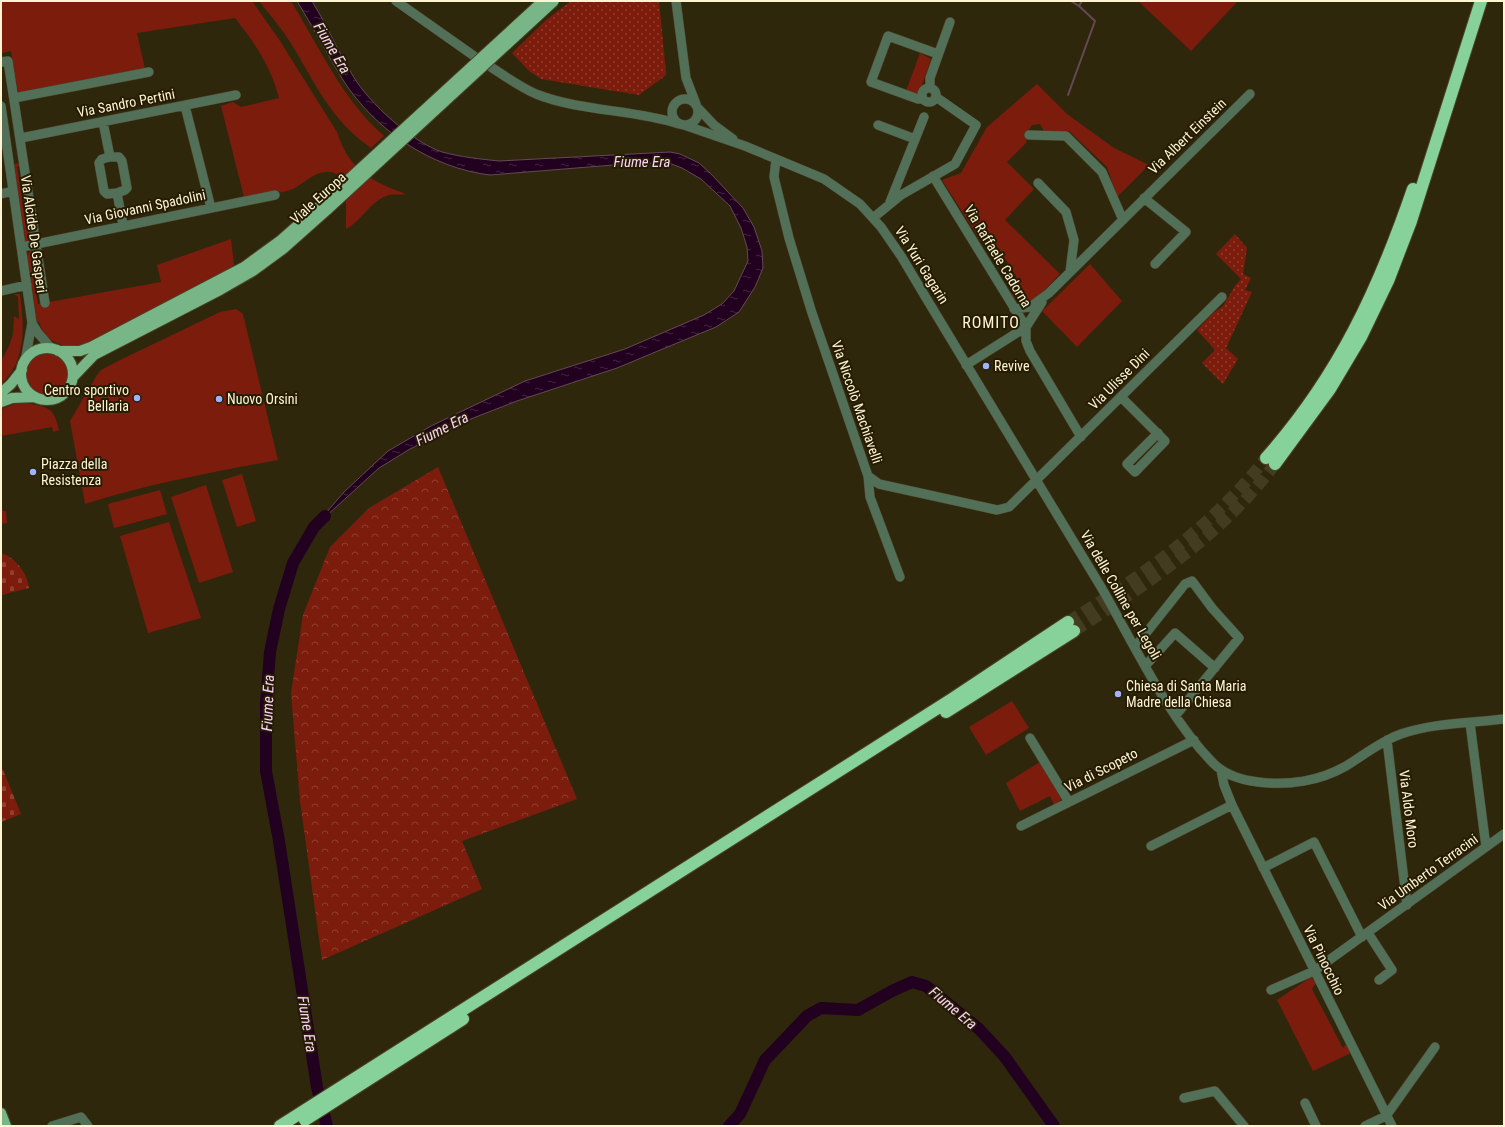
<svg xmlns="http://www.w3.org/2000/svg" width="1505" height="1127" viewBox="0 0 1505 1127" font-family="'Roboto Condensed',sans-serif">
<style>
.green{fill:#7c1c0d}
.forest{fill:url(#forest-crowns)}
.cemetery{fill:url(#cemetery-stones)}
.garden{fill:url(#garden-dots)}
.water{fill:url(#water-ripples);stroke:#644955}
.lines{fill:none;stroke-linecap:round;stroke-linejoin:round}
.stream{stroke:#644955;stroke-width:2}
.river{stroke:#22001f;stroke-width:12}
.highway-tunnel{stroke:#443c20;stroke-width:12;stroke-dasharray:12 6;stroke-linecap:butt}
.minor-casing{stroke:#4c4428;stroke-width:10}
.major-casing{stroke:#4c4428;stroke-width:12}
.highway-casing{stroke:#4c4428;stroke-width:14}
.minor{stroke:#526f58;stroke-width:9}
.major{stroke:#78b688;stroke-width:10}
.highway{stroke:#87d29b;stroke-width:12}
.major-bridge-casing{stroke:#4c4428;stroke-width:12;stroke-linecap:butt}
.major-bridge{stroke:#78b688;stroke-width:10}
.poi-dot{fill:#9fb3fd;stroke:#251d03;stroke-width:1.5}
.labels{text-anchor:middle;dominant-baseline:central;stroke-width:4;stroke-linejoin:round;paint-order:stroke}
.street-label{font-size:14px;fill:#fff4d4;stroke:#251d03}
.poi-label{font-size:14px;fill:#fff4d4;stroke:#251d03;text-anchor:start}
.water-label{font-size:15px;font-style:italic;fill:#fcd2f5;stroke:#251d03}
.quarter-label{font-size:16px;letter-spacing:1px;fill:#fff4d4;stroke:#251d03}
</style>
<defs>
<pattern id="forest-crowns" width="20" height="18" patternUnits="userSpaceOnUse"><rect width="20" height="18" fill="#7c1c0d"/><path d="M2 6a3 3 0 1 1 6 0M12 15a3 3 0 1 1 6 0" fill="none" stroke="#903e2f"/></pattern>
<pattern id="cemetery-stones" width="16" height="16" patternUnits="userSpaceOnUse"><rect width="16" height="16" fill="#7c1c0d"/><path d="M2 7V4a2 2 0 0 1 4 0v3zM10 15v-3a2 2 0 0 1 4 0v3z" fill="#903e2f"/></pattern>
<pattern id="garden-dots" width="8" height="8" patternUnits="userSpaceOnUse"><rect width="8" height="8" fill="#7c1c0d"/><path d="M2 2h.1M6 6h.1" fill="none" stroke="#903e2f" stroke-width="1.8" stroke-linecap="round"/></pattern>
<pattern id="water-ripples" width="26" height="14" patternUnits="userSpaceOnUse"><rect width="26" height="14" fill="#22001f"/><path d="M2 4q2-2 4 0t4 0M15 11q2-2 4 0t4 0" fill="none" stroke="#43263f"/></pattern>
</defs>
<rect width="100%" height="100%" fill="#2f270c"/>
<!-- green -->
<path class="green" d="M6,1H252L280,41L337,132C349,170 371,181 406,194C401,195 395,194 390,195C371,199 362,221 346,229C345,209 353,161 317,174C308,178 301,185 293,189C281,194 258,195 244,197L221,106L233,102L241,107L279,98C271,67 255,43 235,18L137,33L145,69L18,93L11,51L2,53L1,48V2Z
M259,1H291C318,45 344,102 384,136L371,148C330,119 317,86 292,45C283,30 270,15 259,1Z
M1138,1H1238L1191,51Z
M920,53L931,59L919,94L917,95L906,91Z
M1037,84L1067,114L1114,148L1149,165L1117,197L1107,167L1069,131H1044L1040,124L1032,125L1028,131L1026,143L1007,162L1034,189L1005,220L1060,274L1034,301L1023,304L1012,296L1016,276L998,247L982,243L942,180L961,173L987,127Z
M21,163L22,167L17,166L26,227L31,229L33,241L25,242L14,164Z
M231,239L234,265L219,275L88,343C69,351 45,344 39,322H37L27,255L30,251H33L35,260L31,264L38,304L161,282L157,265Z
M1090,264L1122,301L1077,347L1042,311Z
M14,294H20C24,325 27,361 1,384V361L9,346L13,334L14,316L19,319L18,297Z
M236,309L243,314L278,460C214,472 148,484 85,504L70,421L97,375L101,370L120,360L220,312Z
M25 374a22 22 0 1 1 44 0a22 22 0 1 1-44 0Z
M28,403C50,408 54,408 59,430L53,432L52,427L1,436V409L15,404Z
M242,474L256,521L237,527L222,480Z
M206,485L233,572L199,583L171,497Z
M160,490L167,514L114,528L108,504Z
M1,503L3,511H6L7,523L1,524Z
M169,522L201,618L148,633L120,536Z
M1012,701L1029,728L986,755L969,727Z
M1040,762L1062,799L1054,805L1050,796L1020,811L1006,783Z
M1311,977L1316,983L1312,989L1343,1048L1346,1044L1351,1053L1313,1071L1277,1000Z"/>
<!-- forest -->
<path class="forest" d="M438,467L577,799L462,841L482,889L322,960L300,801L291,693L303,615L330,547L369,508Z"/>
<!-- cemetery -->
<path class="cemetery" d="M1,553C15,557 28,574 29,588L1,595Z
M1,765L21,814L1,822Z"/>
<!-- garden -->
<path class="garden" d="M571,1H659L666,72L665,76L639,95L541,79L529,71L512,53L546,20Z
M1235,234L1247,248L1243,274L1251,278L1245,290L1252,292L1226,348L1238,359L1223,384L1202,363L1215,350L1197,330L1213,313L1223,306L1235,286L1241,279L1216,254Z"/>
<!-- water -->
<path class="water" d="M297,1H312C327,25 338,52 353,76C369,103 412,142 442,152C461,157 480,159 499,161L670,152L680,154L699,163L711,174L743,208L754,227L762,251L763,268L755,287L739,312L716,327L682,341L617,368L517,401L463,422L410,449L379,468L314,527L344,492L388,451L431,426L525,381L625,349L704,315L722,304L734,291L748,261L747,247L741,228L730,206L701,179L682,168L669,163H638L490,175C431,168 375,130 343,80C327,54 313,27 297,1Z"/>
<g class="lines">
<!-- stream -->
<path class="stream" d="M1071,1L1079,6L1082,1
M1068,95L1095,21L1079,6"/>
<!-- river -->
<path class="river" d="M325,516L314,527L293,563L279,609L270,652L266,704V771L279,841L317,1087L327,1126
M729,1126L740,1114L765,1060L807,1016L821,1008L858,1010L892,991L912,982L926,986L979,1029L1005,1057L1054,1126"/>
<!-- highway-tunnel -->
<path class="highway-tunnel" d="M1068,622C1141,577 1213,526 1266,458
M1074,631C1147,584 1223,534 1275,464"/>
<defs>
<path id="minor" d="M396,1L474,56
M676,1L686,78L696,104
M1,62L8,61L45,303
M491,67C506,77 520,87 536,94C582,112 633,109 679,124
M930,87V78L950,22
M922 95a7 7 0 1 1 14 0a7 7 0 1 1-14 0Z
M14,98L149,72
M672 112a13 13 0 1 1 26 0a13 13 0 1 1-26 0Z
M923,99H918L871,82L888,36L938,54
M1,106L32,323L25,361
M185,106L211,208
M698,108L714,125L733,139
M103,122L110,157L102,159L99,163L104,191L107,194L117,193L123,225
M684,125L745,146L824,179L860,204L881,227L901,256C967,367 1035,477 1101,587C1134,644 1167,716 1213,763C1225,775 1241,780 1258,782C1288,786 1320,781 1346,766C1364,755 1381,741 1401,734C1433,723 1470,723 1504,719
M878,125L915,139
M1029,135L1066,136L1102,172L1123,220
M21,138L236,95
M110,157H119L122,161L127,188L125,190L117,193
M776,159L774,177L789,238L812,313L868,476L879,484L997,510L1009,507L1222,297
M933,176L1026,327V341L1030,351L1081,437
M1038,183L1066,212L1074,240L1070,272
M1,194L13,191
M1144,198L1186,232L1155,264
M890,202L924,117
M873,218L901,195L955,164L976,125L936,97
M22,247L275,195
M1,291L27,285
M1014,309L1030,307L1049,293L1250,94
M32,323L38,333L51,348
M966,365L1026,327L1042,302
M1121,397L1165,441L1135,472L1127,464L1158,433
M868,476L870,497L900,577
M1135,647L1185,584L1192,581L1212,608L1239,638L1176,715
M1146,665L1175,633L1215,668
M1470,723L1486,847
M1030,738L1069,802
M1387,740L1407,905
M1221,770L1224,785L1232,805L1392,1126
M1021,826L1194,740
M1151,846L1232,805
M1263,868L1314,842L1362,937
M1368,933L1392,970L1379,980
M1271,990L1314,971L1504,834
M1184,1098L1215,1091L1244,1126
M1305,1103L1316,1126
M52,1126L81,1117L88,1126
M1365,1126L1386,1116L1435,1047"/>
<path id="major" d="M21 374a26 26 0 1 1 52 0a26 26 0 1 1-52 0Z
M58,351H80L91,347L244,267L281,240L324,202
M73,377L94,355L220,290L253,271L283,249L328,209
M1,393L11,384L22,370
M1,402L12,398L34,397
M1,1113L6,1126"/>
<path id="highway" d="M1266,458C1338,377 1378,291 1413,189
M1275,464L1330,389L1361,337L1388,281L1411,221L1481,1
M946,712L1074,631
M305,1120L463,1019
M280,1126L952,699L1068,622"/>
</defs>
<!-- minor casing -->
<use href="#minor" class="minor-casing"/>
<!-- major casing -->
<use href="#major" class="major-casing"/>
<!-- highway casing -->
<use href="#highway" class="highway-casing"/>
<!-- minor -->
<use href="#minor" class="minor"/>
<!-- major -->
<use href="#major" class="major"/>
<!-- highway -->
<use href="#highway" class="highway"/>
<defs>
<path id="major-bridge" d="M324,202L543,1
M328,209L554,1"/>
</defs>
<!-- major-bridge casing -->
<use href="#major-bridge" class="major-bridge-casing"/>
<!-- major-bridge -->
<use href="#major-bridge" class="major-bridge"/>
</g>
<!-- markers -->
<g class="poi-dot">
<circle cx="986" cy="366" r="4"/>
<circle cx="137" cy="398" r="4"/>
<circle cx="219" cy="399" r="4"/>
<circle cx="33" cy="472" r="4"/>
<circle cx="1118" cy="694" r="4"/>
</g>
<g class="labels">
<!-- street labels -->
<g class="street-label">
<text transform="translate(126 103) rotate(-11)">Via Sandro Pertini</text>
<text transform="translate(1187 136) rotate(-44)">Via Albert Einstein</text>
<text transform="translate(318 198) rotate(-42)">Viale Europa</text>
<text transform="translate(145 207) rotate(-12)">Via Giovanni Spadolini</text>
<text transform="translate(34 234) rotate(82)">Via Alcide De Gasperi</text>
<text transform="translate(998 256) rotate(59)">Via Raffaele Cadorna</text>
<text transform="translate(922 265) rotate(58)">Via Yuri Gagarin</text>
<text transform="translate(1119 379) rotate(-45)">Via Ulisse Dini</text>
<text transform="translate(857 402) rotate(71)">Via Niccolò Machiavelli</text>
<text transform="translate(1121 595) rotate(60)">Via delle Colline per Legoli</text>
<text transform="translate(1101 770) rotate(-27)">Via di Scopeto</text>
<text transform="translate(1409 809) rotate(83)">Via Aldo Moro</text>
<text transform="translate(1428 872) rotate(-36)">Via Umberto Terracini</text>
<text transform="translate(1324 960) rotate(64)">Via Pinocchio</text>
</g>
<!-- poi labels -->
<g class="poi-label">
<text x="994" y="366">Revive</text>
<text x="129" y="390" text-anchor="end">Centro sportivo<tspan x="129" dy="16">Bellaria</tspan></text>
<text x="227" y="399">Nuovo Orsini</text>
<text x="41" y="464">Piazza della<tspan x="41" dy="16">Resistenza</tspan></text>
<text x="1126" y="686">Chiesa di Santa Maria<tspan x="1126" dy="16">Madre della Chiesa</tspan></text>
</g>
<!-- water labels -->
<g class="water-label">
<text transform="translate(332 48) rotate(59)">Fiume Era</text>
<text x="642" y="162">Fiume Era</text>
<text transform="translate(442 429) rotate(-27)">Fiume Era</text>
<text transform="translate(268 703) rotate(-88)">Fiume Era</text>
<text transform="translate(953 1008) rotate(40)">Fiume Era</text>
<text transform="translate(307 1024) rotate(81)">Fiume Era</text>
</g>
<!-- quarter labels -->
<g class="quarter-label">
<text x="991" y="322">ROMITO</text>
</g>
</g>
<!-- border -->
<rect width="1505" height="1127" fill="none" stroke="#fff4d4" stroke-width="4"/>
</svg>
